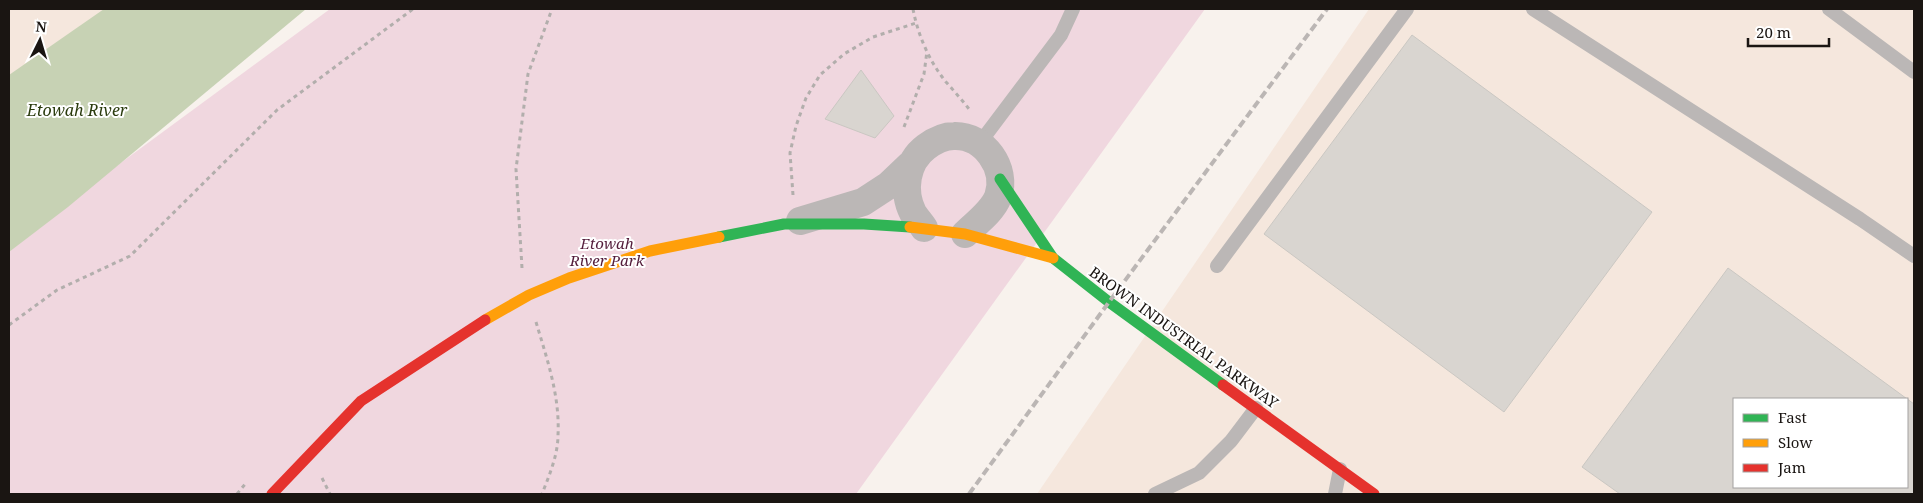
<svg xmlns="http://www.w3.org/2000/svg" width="1923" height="503" viewBox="0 0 1923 503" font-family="'Noto Serif',serif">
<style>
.built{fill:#f5e7dd;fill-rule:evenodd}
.green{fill:#f0d7df}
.water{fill:#c7d2b4}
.building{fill:#d9d5d0;stroke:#cac7c2;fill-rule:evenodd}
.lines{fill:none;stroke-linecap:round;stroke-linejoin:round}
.path{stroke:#b2aeac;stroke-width:3;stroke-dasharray:4 4;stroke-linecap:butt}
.lane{stroke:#bbb7b6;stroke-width:14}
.street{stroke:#bbb7b6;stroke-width:28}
.fast{stroke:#30b455;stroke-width:11}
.slow{stroke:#ff9f0a;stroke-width:11}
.jam{stroke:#e5322d;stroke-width:11}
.rail{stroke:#bbb6b4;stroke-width:4;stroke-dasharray:8 4;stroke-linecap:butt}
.labels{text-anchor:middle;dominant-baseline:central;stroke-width:4;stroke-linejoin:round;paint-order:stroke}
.park-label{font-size:15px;font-style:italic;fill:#531c3a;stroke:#fff}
.street-label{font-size:15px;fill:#1a1512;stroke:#fff}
.water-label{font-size:16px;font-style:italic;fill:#2b3c0e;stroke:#fff}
</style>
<rect width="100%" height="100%" fill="#f8f2ed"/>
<!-- built -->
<path class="built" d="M9,9H185L9,149Z
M1369,9H1914V494H1037ZM1734,399H1907V487H1734Z"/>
<!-- green -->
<path class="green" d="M330,9H1205L856,494H9V245Z"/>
<!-- water -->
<path class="water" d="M104,9H306L68,207L9,252V75Z"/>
<!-- building -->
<path class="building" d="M1412,35L1652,212L1504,412L1264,234Z
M861,70L894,116L875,138L825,119Z
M1728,268L1914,404V494H1620L1582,467ZM1734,399H1907V487H1734Z"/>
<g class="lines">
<!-- path -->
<path class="path" d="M913,9C918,35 929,61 946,82C954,91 962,100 969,109
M904,127L924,74L927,51
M793,195L790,153L796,126L806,98L820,75L844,54L873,37L916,23
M522,268L516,169L528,74L552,9
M536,322C547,359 560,396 558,435C558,455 549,476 542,494
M9,325L57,290L130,256L277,110L413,9
M322,478L330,494
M237,494L246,483"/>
<!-- lane -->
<path class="lane" d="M1533,9L1860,219L1914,256
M1829,9L1914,72
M979,144L1061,35L1073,9
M1217,266L1407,9
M1155,494L1199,473L1231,441L1256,408
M1335,494L1340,469"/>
<!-- street -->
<path class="street" d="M800,221L863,202L889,185L910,165
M924,228C921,223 916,218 913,213C902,191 906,162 926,147C934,141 943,136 954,136C984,135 1008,168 998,197C992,212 976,223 965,234"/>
<!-- fast -->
<path class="fast" d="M1000,179L1053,258L1109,302L1223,385
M719,237L784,224H864L910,227"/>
<!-- slow -->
<path class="slow" d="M910,227L965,234L1053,258
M485,320L529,295L569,278L650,251L719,237"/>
<!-- jam -->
<path class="jam" d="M1223,385L1374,494
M272,494L361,401L485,320"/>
<!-- rail -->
<path class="rail" d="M969,494L1109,302L1327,9"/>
</g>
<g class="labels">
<!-- park labels -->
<g class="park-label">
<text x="607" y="243">Etowah<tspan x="607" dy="17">River Park</tspan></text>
</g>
<!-- street labels -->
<g class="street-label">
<text transform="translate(1184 337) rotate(36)">BROWN INDUSTRIAL PARKWAY</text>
</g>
<!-- water labels -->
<g class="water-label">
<text x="77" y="110">Etowah River</text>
</g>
</g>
<!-- border -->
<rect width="1923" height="503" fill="none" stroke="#1a1512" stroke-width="20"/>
<!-- legend -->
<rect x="1733" y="398" width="175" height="90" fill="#ffffff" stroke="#a3a1a0"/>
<rect x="1743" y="414" width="25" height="8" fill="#30b455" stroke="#a3a1a0"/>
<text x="1778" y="423" font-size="15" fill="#1a1512">Fast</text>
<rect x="1743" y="439" width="25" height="8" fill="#ff9f0a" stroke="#a3a1a0"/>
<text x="1778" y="448" font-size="15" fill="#1a1512">Slow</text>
<rect x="1743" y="464" width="25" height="8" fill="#e5322d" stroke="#a3a1a0"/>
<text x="1778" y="473" font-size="15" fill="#1a1512">Jam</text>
<!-- north arrow -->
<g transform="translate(40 40) rotate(5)" stroke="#ffffff" stroke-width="4" paint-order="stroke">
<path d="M0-4L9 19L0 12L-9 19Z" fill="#1a1512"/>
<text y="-8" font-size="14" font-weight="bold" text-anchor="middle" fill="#1a1512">N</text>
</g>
<!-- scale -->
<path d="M1748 38v8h81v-8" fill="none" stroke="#1a1512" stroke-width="2.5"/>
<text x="1756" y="38" font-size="15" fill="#1a1512" stroke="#ffffff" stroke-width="4" paint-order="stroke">20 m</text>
</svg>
